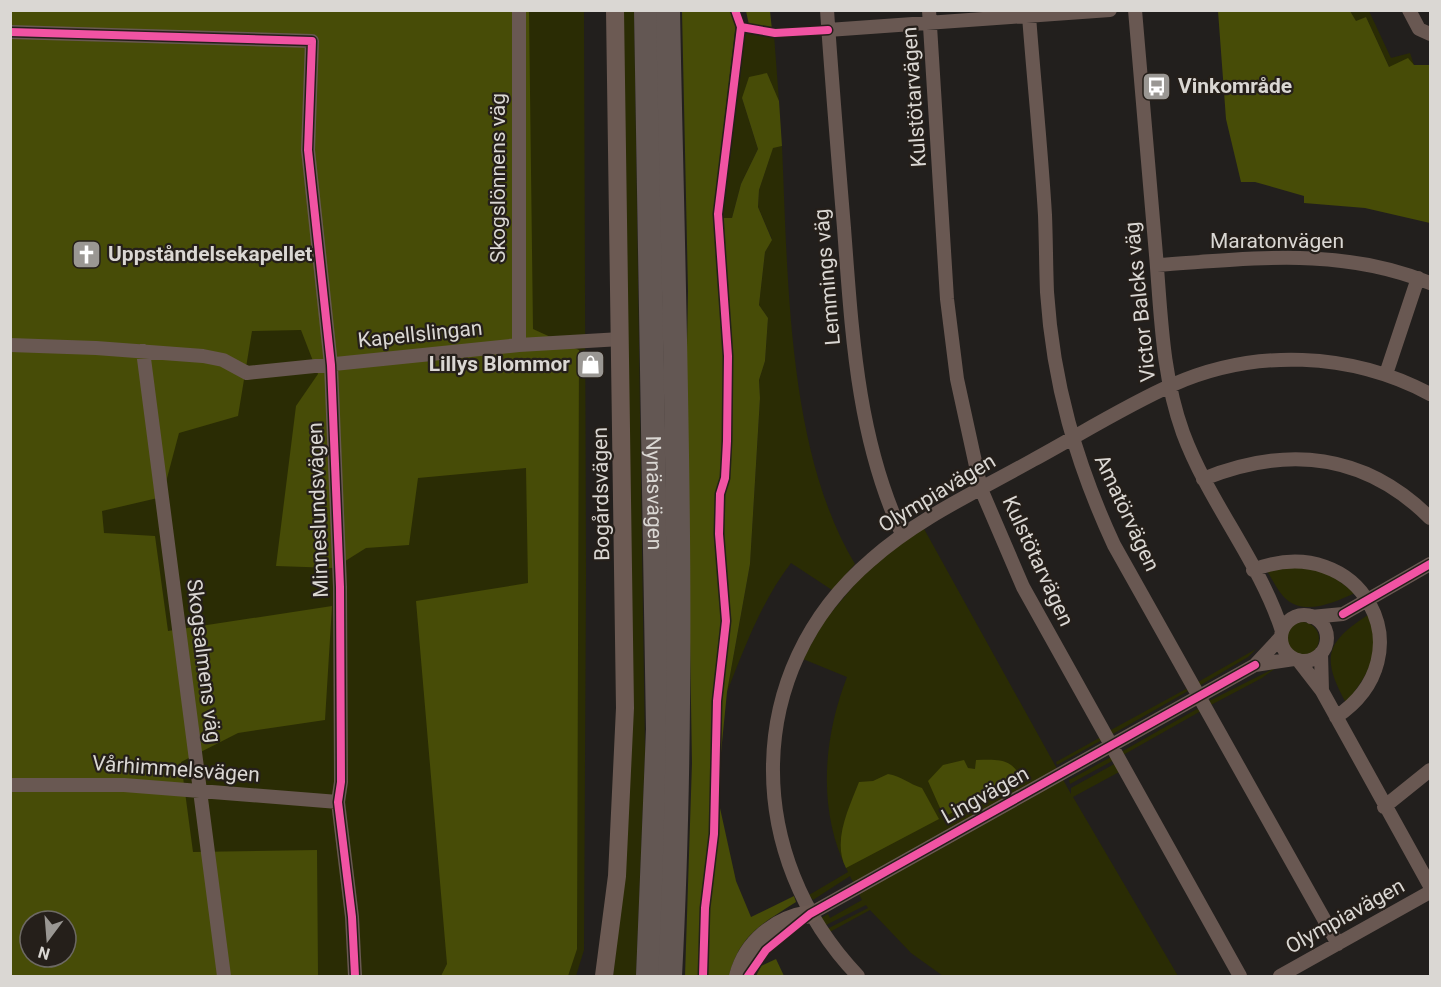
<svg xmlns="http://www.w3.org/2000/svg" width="1441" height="987" viewBox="0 0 1441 987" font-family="Roboto,sans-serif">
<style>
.green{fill:#2a2c04;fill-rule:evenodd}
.forest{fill:#474c07;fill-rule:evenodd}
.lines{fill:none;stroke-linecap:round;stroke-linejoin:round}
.street{stroke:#695852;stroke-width:14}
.secondary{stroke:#6c5a53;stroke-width:18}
.highway{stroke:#635753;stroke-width:24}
.cycleway-casing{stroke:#251f1a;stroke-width:11}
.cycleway{stroke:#f153a3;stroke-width:8}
.labels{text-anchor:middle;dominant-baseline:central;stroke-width:4.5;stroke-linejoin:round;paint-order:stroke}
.poi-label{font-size:21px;font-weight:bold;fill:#dad7d3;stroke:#251f1a;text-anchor:start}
.street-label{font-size:21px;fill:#dad7d3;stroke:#251f1a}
</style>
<rect width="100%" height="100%" fill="#221f1d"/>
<!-- green -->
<path class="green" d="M634,10L645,751L636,976H613L625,868L621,11Z
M10,11H584L586,575L584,950L576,976H11ZM30,921H66V957H30Z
M1350,11H1369L1391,58L1410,53L1414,65L1389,67L1366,17L1356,22Z
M747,32L774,35L779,101L767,73L742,98L758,149L741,184L732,218H722L723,196L743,33Z
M782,146C788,277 787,451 855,564L832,590L791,563C761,602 745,647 727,692L750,564L760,398L759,380L765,361L768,318L759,305L765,252L772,239L758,207L759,190L773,147Z
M923,527L1071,794V788L1116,763L1121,771L1073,797L1178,976H943L911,953L870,910L828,933L827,929L868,908L866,905L824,926L819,919L828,914L830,918L862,900L850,876L813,900L809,895L848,872C817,811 823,739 847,677L803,659L824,621L867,570Z
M1290,565L1328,573L1355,593C1335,602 1302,618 1283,596C1277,589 1272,579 1267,571Z
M1368,615C1383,653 1368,674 1346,703C1322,659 1324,643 1368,615Z
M1285 639a17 17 0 1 1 34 0a17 17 0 1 1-34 0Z
M1256,649L1248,657L1199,686L1198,682Z
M1277,667L1262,678L1209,706V701Z
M1186,689L1188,691L1111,735L1109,731Z
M1197,709L1201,711L1123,755L1121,752Z
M1101,737L1102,740L1057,765L1056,762Z
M1111,757L1114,760L1070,784L1069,780Z"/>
<!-- forest -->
<path class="forest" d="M10,11H529L533,329L579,350L577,949L568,976H441L447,964L416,601L528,583L526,468L418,478L409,545L366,548L334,568L276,566L296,406L318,374L301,330L252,331L238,416L179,433L162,497L102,511L104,533L155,536L168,631L332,606L325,720L238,733L181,762L193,852L317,850L318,976H11ZM30,921H66V957H30Z
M682,11H733L736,23L719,166L716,218H732L741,184L758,149L742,98L749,77L767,73L779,101L782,146L773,148L759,190L758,207L772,240L765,252L759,305L768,318L765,361L759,380L760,398L750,564L727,692L718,783L720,808L736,881L751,917L794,896L796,902C762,924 740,934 729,976H685L692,763L686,402L688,291Z
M746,11H770L772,30L749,25Z
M1218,11H1350L1356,21L1366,17L1389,67L1408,58L1414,65H1429L1430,223L1365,208L1304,203V196L1255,182H1241L1226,119Z
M964,760L968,768L975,769L976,760C995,760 1010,757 1020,776L944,817L928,781L943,765Z
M888,774C901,776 909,784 922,788L939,819L846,868C832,841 849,808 859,782L873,781Z
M776,959L784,976H756L761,966Z"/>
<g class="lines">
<!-- street -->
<path class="street" d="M519,10V345
M827,10C832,83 838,156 844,228C852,333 857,438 902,534
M929,10L947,299L957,379L981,489L1023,587L1240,976
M1135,10C1142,92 1149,173 1156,255C1161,315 1162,375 1183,433C1209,503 1260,562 1282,631
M1409,10L1419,29L1430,34
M1029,16C1034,82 1041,148 1045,215C1046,241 1046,266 1047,292C1053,383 1076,463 1114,545L1338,944
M828,30L1110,10
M10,32L312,41L308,150L331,365L340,587L341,782L338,802L352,917L355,976
M1157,265C1252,259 1338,246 1430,283
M10,345L96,348L203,356L223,360L247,373L519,345L621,339
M143,351L224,976
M1386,374L1418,278
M1203,479C1287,445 1365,453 1430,518
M1253,570C1361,528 1429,655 1336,717
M1281 638a23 23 0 1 1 46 0a23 23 0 1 1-46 0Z
M1311,617L1343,614L1430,564
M1321,653L1322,691
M1298,660L1322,691L1430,886
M1255,665L1294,659
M10,785H124L338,802
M1384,807L1430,770
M810,914L1255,665L1281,637
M858,976C744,857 741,671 871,560C918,518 978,491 1033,460C1079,435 1125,406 1172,385C1255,348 1351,352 1430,394
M1280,976L1430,892"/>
<!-- secondary -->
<path class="secondary" d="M604,976L617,876L625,708L615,10
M738,976C747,942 776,919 810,914"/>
<!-- highway -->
<g class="highway">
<path id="s1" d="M646,10L658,729L648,976"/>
<path d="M668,10C674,332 687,655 670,976"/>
</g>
<defs>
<path id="cycleway" d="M741,27L775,33L828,30
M10,32L312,41L308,150L331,365L340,587L341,782L338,802L352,917L355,976
M1343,614L1430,564
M703,976L705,908L714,834L717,701L726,621L719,534L720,494L725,478L727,441L728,356L718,214L741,27L735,10
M748,976L766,950L810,914L1255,665"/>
</defs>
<!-- cycleway casing -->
<use href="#cycleway" class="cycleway-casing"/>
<!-- cycleway -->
<use href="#cycleway" class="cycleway"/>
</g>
<!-- icons -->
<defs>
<symbol id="bus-square" viewBox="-11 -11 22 22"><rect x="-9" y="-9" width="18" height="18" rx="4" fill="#9a9793" stroke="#251f1a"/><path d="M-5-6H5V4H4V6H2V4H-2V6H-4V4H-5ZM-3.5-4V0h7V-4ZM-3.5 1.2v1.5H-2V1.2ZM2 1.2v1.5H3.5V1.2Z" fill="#fff"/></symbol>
<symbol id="church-square" viewBox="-11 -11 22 22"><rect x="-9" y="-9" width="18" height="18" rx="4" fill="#9a9793" stroke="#251f1a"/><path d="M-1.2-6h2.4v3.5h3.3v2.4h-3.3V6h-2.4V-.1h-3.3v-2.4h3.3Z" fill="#fff"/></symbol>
<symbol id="shop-square" viewBox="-11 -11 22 22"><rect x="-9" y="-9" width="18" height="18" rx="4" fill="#9a9793" stroke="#251f1a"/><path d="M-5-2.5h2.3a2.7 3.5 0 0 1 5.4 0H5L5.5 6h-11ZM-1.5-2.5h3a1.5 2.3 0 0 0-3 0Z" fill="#fff"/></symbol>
</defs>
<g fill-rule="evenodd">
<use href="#bus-square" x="1140" y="70" width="33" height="33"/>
<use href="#church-square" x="70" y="238" width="33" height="33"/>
<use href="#shop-square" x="574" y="348" width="33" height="33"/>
</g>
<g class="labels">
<!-- poi labels -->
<g class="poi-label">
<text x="1178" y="86">Vinkområde</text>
<text x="108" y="254">Uppståndelsekapellet</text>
<text x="570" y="364" text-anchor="end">Lillys Blommor</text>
</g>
<!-- street labels -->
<g class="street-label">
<text transform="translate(914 97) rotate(-94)">Kulstötarvägen</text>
<text transform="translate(498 178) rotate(-90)">Skogslönnens väg</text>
<text x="1277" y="241">Maratonvägen</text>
<text transform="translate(827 277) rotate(-95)">Lemmings väg</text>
<text transform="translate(1140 302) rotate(-96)">Victor Balcks väg</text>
<text transform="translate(420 334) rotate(-6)">Kapellslingan</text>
<text transform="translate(937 493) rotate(-31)">Olympiavägen</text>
<text transform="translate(601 494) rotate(-91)">Bogårdsvägen</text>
<text stroke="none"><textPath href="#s1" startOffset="483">Nynäsvägen</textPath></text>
<text transform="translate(318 510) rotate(-92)">Minneslundsvägen</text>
<text transform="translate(1127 513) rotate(65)">Amatörvägen</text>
<text transform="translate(1038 561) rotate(65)">Kulstötarvägen</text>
<text transform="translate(204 661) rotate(83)">Skogsalmens väg</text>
<text transform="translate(176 769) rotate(4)">Vårhimmelsvägen</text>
<text transform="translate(985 795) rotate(-29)">Lingvägen</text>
<text transform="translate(1345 916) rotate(-29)">Olympiavägen</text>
</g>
</g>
<!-- border -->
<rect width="1441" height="987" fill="none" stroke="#dad7d3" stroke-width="24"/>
<!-- north arrow -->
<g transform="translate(48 939) rotate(196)"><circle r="28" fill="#251f1a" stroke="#6d6964" stroke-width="1.5"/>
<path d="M0-4.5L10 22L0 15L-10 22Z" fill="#9a9793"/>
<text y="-9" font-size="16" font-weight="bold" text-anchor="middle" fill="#dad7d3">N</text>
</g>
</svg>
